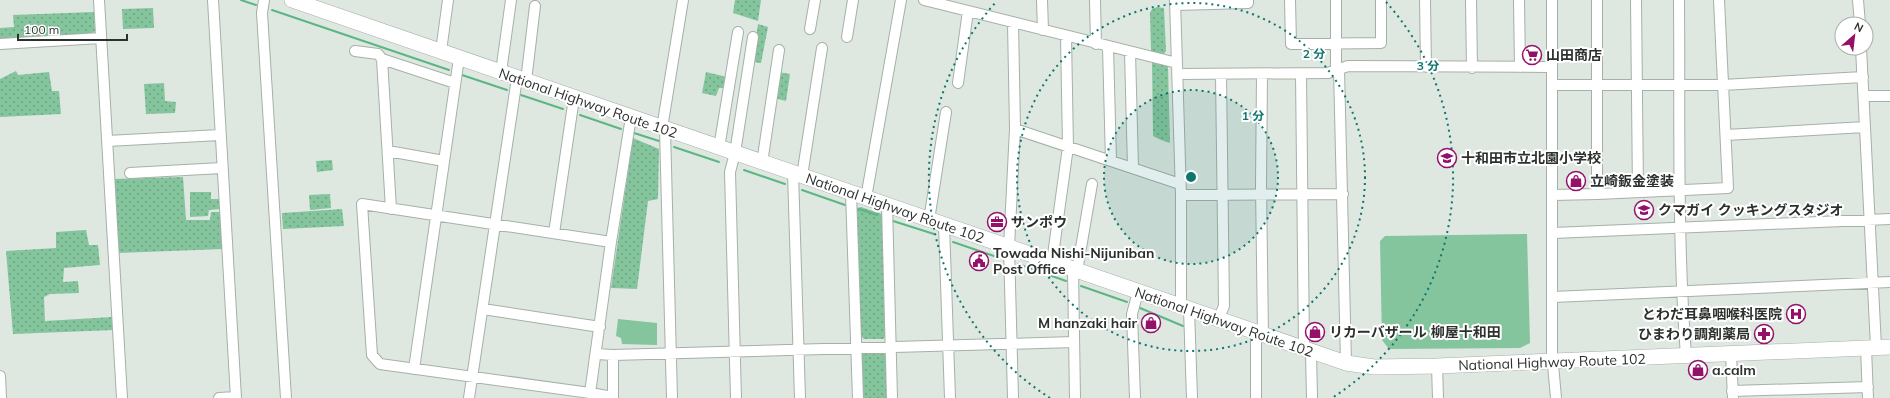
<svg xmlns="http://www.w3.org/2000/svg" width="1890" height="398" viewBox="0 0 1890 398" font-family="Mulish,'Noto Sans JP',sans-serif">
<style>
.green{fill:url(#green-dots)}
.pitch{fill:#84c59d}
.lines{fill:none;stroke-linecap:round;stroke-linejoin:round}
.stream{stroke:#5bb683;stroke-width:2}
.minor-casing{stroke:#a6b0a9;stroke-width:12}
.highway-casing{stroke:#a6b0a9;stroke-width:16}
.minor{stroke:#fff;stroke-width:10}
.highway{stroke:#fff;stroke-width:15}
.ring{fill:none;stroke:#0f766e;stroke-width:2;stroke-dasharray:2 4}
.labels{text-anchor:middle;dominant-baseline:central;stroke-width:4;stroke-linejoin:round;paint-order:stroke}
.poi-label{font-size:14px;font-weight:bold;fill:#2d312e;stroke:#fff;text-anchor:start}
.street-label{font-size:14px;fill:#2d312e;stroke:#fff}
.centre{fill:#0f766e;stroke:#fff;stroke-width:2}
.ring-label{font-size:12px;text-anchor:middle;font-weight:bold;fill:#0f766e;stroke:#fff;stroke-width:4;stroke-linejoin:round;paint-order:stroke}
</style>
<defs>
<pattern id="green-dots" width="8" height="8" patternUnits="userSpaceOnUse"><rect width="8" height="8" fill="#84c59d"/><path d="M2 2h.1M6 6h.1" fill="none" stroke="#6ca180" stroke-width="1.8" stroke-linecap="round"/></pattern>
</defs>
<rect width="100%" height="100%" fill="#dee8e1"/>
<!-- green -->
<path class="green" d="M735,0H761L758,21L733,13Z
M1157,7L1164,8L1166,51L1164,54L1151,51L1150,13L1152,9Z
M153,8L154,28L123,29L122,9Z
M94,12L95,31L87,37L0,38V28L14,27L13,15Z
M758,24L768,27L761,63L753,62Z
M1152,62H1160L1168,66L1170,143L1161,140L1153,136Z
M16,71L18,75L49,72L52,91H59L61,114L0,117V79Z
M706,72L727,77L725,88H719L716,96L702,93Z
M778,72L790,74L786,101L774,98Z
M164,83L165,101L176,102L175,113L146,114L144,84Z
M633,138L659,149L658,199L648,201L637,289L611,288Z
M332,160L333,170L317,172L316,161Z
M183,177L186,220H210L211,212H221L223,249L118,253L113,179Z
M190,192H211V199H220V209L209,210L208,216L190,217Z
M330,194L331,208L310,210L309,195Z
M861,207L882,214L886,336L883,339H864L861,336L857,208Z
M342,209L344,226L283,229L282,213Z
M86,230L89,245H98L100,265L64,268L63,282L78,281L79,293L50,294L44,297L45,321L112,317L114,330L13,334L6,251L56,248V232Z
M863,353H883L886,355L888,398H862L860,357Z"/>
<!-- pitch -->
<path class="pitch" d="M1527,234L1530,343L1520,348L1389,349L1382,340L1380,241L1385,236Z
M618,319L657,323V345L622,344L621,338L616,336Z"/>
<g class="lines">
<!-- stream -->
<path class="stream" d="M241,0L256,5
M272,10L449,70
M462,75L507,90
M521,95L563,109
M580,115L621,129
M634,133L659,141
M674,147L719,162
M744,170L785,184
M802,190L845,205
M859,209L877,215
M893,221L934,234
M953,242L997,257
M1018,264L1066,281
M1081,286L1127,302
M1140,308L1183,326"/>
<defs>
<path id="minor" d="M99,0L122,398
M213,0L236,398
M264,0L262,13L286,398
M924,0L1177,63
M1042,0L1043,30
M1095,0L1096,44
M1175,0L1181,195V307
M1290,0L1291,44L1381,43V0
M1336,0V69
M1425,0L1426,67
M1471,0L1472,68
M1519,0L1520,67
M1552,0V353L1556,398
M1636,0L1638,192
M1679,0C1680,119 1677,237 1686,356
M1858,0L1860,24
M1175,5L1248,3V0
M1013,23L1015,129L1009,247L1013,398
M810,29L815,0
M847,37L853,0
M0,44L101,38
M1108,47L1111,161
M1861,48L1876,347
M355,51L378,54L382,59L455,83
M441,51L448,0
M1130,52L1133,168
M382,59L391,209
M1339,69L1346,363
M501,72L511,0
M1178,74L1328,73L1348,66L1552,67
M1262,74L1261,185L1263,336
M1301,74L1304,349
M526,81L535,6
M958,83L968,11
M1553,85H1723L1863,77
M1864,96H1890
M662,128L683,0
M665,129L672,398
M1015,129L1180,184
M1726,135L1865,127
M107,141L220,135
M719,148L738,32
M388,151L444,161
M762,163L779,50
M130,173L222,168
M793,173L800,398
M802,176L822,48
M851,193L858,398
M1597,194L1728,188L1719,0
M1181,195L1343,194
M1553,195L1597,194V0
M866,198L901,0
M887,205L892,398
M929,220L946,112
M944,225L950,398
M554,233L574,98
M1553,233L1890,219
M611,242L362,204L372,355L380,364L590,393L611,242L631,117
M1052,262L1068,147L1066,36
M1073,269L1075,398
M1077,271L1092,184
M1553,297L1890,282
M483,309L600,327
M1189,309L1192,398
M1218,320L1224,306L1221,74
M1866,348L1868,398
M1311,352L1312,398
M597,354L613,355L1074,342
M1731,354L1733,398
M613,355V398
M1437,366L1438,398
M414,369L459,58
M0,376L1,398
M1732,391L1868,387
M590,393L613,397
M219,398L236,397
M469,398L517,78
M736,398L730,172L735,153L753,37
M1135,398L1132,314L1138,292
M1256,398V333"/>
<path id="highway" d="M292,0L1346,363L1374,367L1437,366L1890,347"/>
</defs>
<!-- minor casing -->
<use href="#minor" class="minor-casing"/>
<!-- highway casing -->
<use href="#highway" class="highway-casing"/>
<!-- minor -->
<use href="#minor" class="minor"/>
<!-- highway -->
<use href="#highway" class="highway"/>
</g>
<!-- distance rings -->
<circle cx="1191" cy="177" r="87" fill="#0f766e" fill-opacity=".12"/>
<g class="ring">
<circle cx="1191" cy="177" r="87"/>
<circle cx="1191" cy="177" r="174"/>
<path d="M1050 398A262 262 0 0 1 996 2M1386 2A262 262 0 0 1 1332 398"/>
</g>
<!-- icons -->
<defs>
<symbol id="supermarket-ring" viewBox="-11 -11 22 22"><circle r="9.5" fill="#fff" stroke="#951069" stroke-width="1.5"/><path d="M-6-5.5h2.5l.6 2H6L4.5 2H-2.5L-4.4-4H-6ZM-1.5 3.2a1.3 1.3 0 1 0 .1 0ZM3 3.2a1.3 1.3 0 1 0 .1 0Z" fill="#951069"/></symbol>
<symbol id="school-ring" viewBox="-11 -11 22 22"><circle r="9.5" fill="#fff" stroke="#951069" stroke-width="1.5"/><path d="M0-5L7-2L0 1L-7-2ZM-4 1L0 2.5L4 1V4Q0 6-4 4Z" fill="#951069"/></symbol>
<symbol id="shop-ring" viewBox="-11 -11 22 22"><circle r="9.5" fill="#fff" stroke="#951069" stroke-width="1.5"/><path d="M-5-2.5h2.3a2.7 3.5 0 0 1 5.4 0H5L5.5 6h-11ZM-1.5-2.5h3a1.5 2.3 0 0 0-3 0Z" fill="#951069"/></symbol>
<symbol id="office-ring" viewBox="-11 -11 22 22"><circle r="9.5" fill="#fff" stroke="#951069" stroke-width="1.5"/><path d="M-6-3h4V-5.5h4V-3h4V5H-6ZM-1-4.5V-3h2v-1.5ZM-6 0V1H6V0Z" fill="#951069"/></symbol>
<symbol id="civic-ring" viewBox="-11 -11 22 22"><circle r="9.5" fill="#fff" stroke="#951069" stroke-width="1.5"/><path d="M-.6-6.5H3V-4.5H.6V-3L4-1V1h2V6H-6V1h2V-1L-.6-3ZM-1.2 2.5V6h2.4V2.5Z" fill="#951069"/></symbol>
<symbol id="hospital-ring" viewBox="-11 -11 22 22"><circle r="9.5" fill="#fff" stroke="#951069" stroke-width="1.5"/><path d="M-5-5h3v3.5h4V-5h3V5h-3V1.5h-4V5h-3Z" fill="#951069"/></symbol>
<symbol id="pharmacy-ring" viewBox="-11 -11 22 22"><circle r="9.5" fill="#fff" stroke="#951069" stroke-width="1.5"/><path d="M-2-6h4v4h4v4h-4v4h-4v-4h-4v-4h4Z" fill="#951069"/></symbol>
</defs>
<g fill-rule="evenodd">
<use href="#supermarket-ring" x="1521" y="44" width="22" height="22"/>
<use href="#school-ring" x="1436" y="147" width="22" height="22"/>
<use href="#shop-ring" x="1565" y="170" width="22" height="22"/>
<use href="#school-ring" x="1633" y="199" width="22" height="22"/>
<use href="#office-ring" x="986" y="211" width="22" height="22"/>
<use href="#civic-ring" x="968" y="250" width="22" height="22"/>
<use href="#hospital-ring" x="1785" y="303" width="22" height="22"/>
<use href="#shop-ring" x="1140" y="312" width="22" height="22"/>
<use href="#shop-ring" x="1304" y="321" width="22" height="22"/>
<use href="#pharmacy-ring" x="1753" y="323" width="22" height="22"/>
<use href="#shop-ring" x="1687" y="359" width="22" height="22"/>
</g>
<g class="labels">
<!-- poi labels -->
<g class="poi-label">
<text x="1546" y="55">山田商店</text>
<text x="1461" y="158">十和田市立北園小学校</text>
<text x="1590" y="181">立崎鈑金塗装</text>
<text x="1658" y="210">クマガイ クッキングスタジオ</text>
<text x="1011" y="222">サンポウ</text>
<text x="993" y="253">Towada Nishi-Nijuniban<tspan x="993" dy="16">Post Office</tspan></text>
<text x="1782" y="314" text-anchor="end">とわだ耳鼻咽喉科医院</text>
<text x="1137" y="323" text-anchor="end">M hanzaki hair</text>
<text x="1329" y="332">リカーバザール 柳屋十和田</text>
<text x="1750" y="334" text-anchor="end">ひまわり調剤薬局</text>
<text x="1712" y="370">a.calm</text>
</g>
<!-- street labels -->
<g class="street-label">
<text transform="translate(588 103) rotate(19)">National Highway Route 102</text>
<text transform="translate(895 208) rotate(19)">National Highway Route 102</text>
<text transform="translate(1224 322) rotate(19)">National Highway Route 102</text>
<text transform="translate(1552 362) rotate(-2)">National Highway Route 102</text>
</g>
</g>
<circle cx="1191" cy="177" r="6" class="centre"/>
<g class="ring-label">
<text x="1314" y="58">2 分</text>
<text x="1428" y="70">3 分</text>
<text x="1253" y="120">1 分</text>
</g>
<!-- north arrow -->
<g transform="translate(1854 36) rotate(28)"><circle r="19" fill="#ffffff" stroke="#abadab"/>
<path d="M0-3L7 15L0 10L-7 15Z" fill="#951069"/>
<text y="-6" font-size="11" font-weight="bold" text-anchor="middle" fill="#2d312e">N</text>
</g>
<!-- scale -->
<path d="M18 34v6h109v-6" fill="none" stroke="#2d312e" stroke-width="2"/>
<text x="24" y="34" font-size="12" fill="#2d312e" stroke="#ffffff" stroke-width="3" paint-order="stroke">100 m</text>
</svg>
